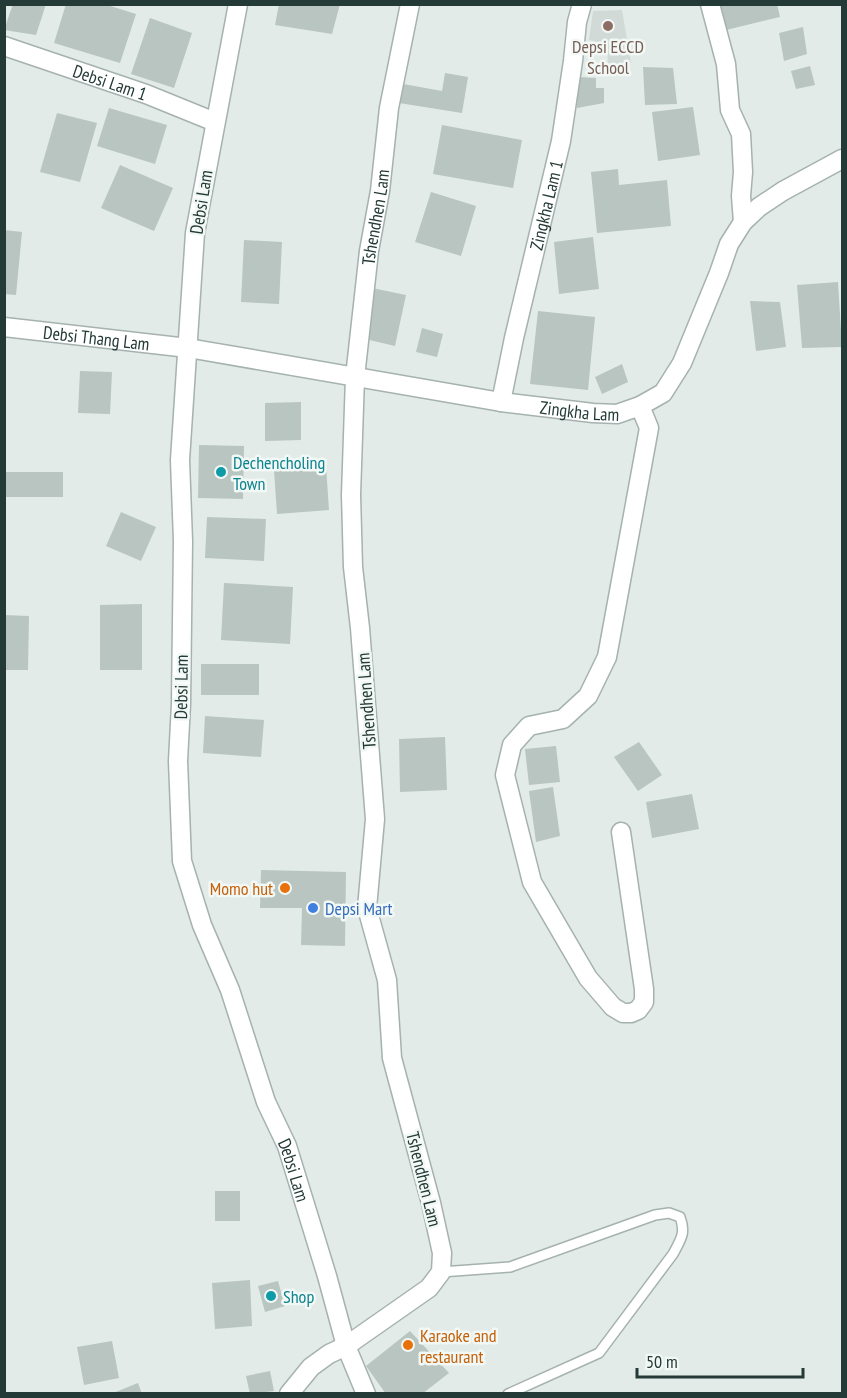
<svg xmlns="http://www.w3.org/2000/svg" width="847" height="1398" viewBox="0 0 847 1398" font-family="'PT Sans Narrow',sans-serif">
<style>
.built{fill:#d1dad7}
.building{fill:#b8c5c1}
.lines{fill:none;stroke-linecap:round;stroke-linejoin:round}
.service-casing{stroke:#a5b2af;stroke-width:12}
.minor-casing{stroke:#a5b2af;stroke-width:21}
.service{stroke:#fff;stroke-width:9}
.minor{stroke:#fff;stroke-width:18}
.education-dot{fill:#8d6e63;stroke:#f2f8f5;stroke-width:2}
.culture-dot{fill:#0f9aa8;stroke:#f2f8f5;stroke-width:2}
.food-dot{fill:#e8710a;stroke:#f2f8f5;stroke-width:2}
.shop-dot{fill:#3f7fe0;stroke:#f2f8f5;stroke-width:2}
.labels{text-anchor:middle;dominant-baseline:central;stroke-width:5;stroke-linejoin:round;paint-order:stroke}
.education-label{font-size:18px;fill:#785e54;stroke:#f2f8f5}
.street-label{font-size:18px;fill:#243a36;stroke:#f2f8f5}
.culture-label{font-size:18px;fill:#0d838f;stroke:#f2f8f5;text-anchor:start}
.food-label{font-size:18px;fill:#c56008;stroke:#f2f8f5;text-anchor:end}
.shop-label{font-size:18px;fill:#366cbe;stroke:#f2f8f5;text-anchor:start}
</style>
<rect width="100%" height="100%" fill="#e2ebe8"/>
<!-- built -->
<path class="built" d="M622,10L631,63L608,65L607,44L589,40L593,11Z"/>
<!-- building -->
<path class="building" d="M13,4H46L36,35L4,30Z
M66,4H104L136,14L120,63L54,43Z
M279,4H340L332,34L275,25Z
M716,4H777L780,17L722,31Z
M150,18L192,33L174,88L131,74Z
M803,27L807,54L784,61L779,33Z
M810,66L815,85L796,89L791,71Z
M643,67L673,68L677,104L645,105Z
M445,73L468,77L462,113L399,103L403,84L442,91Z
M578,77L596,78V88H604V103L577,108Z
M693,107L700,155L658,161L652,112Z
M109,108L167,125L155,164L97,146Z
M57,113L97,123L80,182L40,172Z
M442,125L522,140L513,188L433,174Z
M120,165L173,188L154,231L101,208Z
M618,169L619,185L667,180L671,226L597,233L591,172Z
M431,192L476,206L461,256L415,242Z
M4,230L22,232L16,295L4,294Z
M593,237L599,289L559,294L554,242Z
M244,240L282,242L279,304L241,302Z
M838,282L842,347L802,348L797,285Z
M372,288L406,295L395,346L361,338Z
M750,301L780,302L786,347L756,351Z
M538,311L595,317L588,390L530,384Z
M422,328L443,334L437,357L416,352Z
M622,364L628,382L602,394L595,377Z
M80,371L112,372L110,414L78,413Z
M301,402V440L265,441V403Z
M199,445L244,446L243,499L198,498Z
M326,466L329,510L277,514L274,470Z
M4,472H63V497H4Z
M121,512L156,527L141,561L106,546Z
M207,517L266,519L264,561L205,558Z
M224,583L293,587L290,644L221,640Z
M142,604V670H100V605Z
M4,615L29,616L28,670H4Z
M201,664H259V695H201Z
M205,716L264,720L261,757L203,753Z
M445,737L447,790L400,792L399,739Z
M639,742L662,775L638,791L614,757Z
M556,746L560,782L529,785L525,749Z
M553,787L560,836L536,842L529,791Z
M692,794L699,829L652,838L646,802Z
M261,870L346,872L345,946L301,945L302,908H260Z
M215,1191H240V1221H215Z
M250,1280L252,1326L215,1329L212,1283Z
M278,1281L285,1306L265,1312L258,1286Z
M410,1331L449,1373L422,1394H386L366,1366Z
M112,1341L119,1378L84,1385L77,1347Z
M270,1371L274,1391L250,1394L246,1376Z
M138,1383L142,1394H113V1393Z"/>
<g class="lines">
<defs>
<path id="service" d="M441,1272L510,1267L655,1215L669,1213L680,1217C686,1233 681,1239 673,1254L599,1353L508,1394"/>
<g id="minor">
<path id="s1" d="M238,4L195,233L180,460L183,541L181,704L178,761L182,861L202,925L230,990L266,1102L287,1146L327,1276L346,1346L366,1394"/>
<path d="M710,4L726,64L730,110L741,134L743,172L741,196L743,222"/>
<path id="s2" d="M4,46L146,94L215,122"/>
<path id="s3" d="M4,327L188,348L501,402L593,413L617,414L640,406L663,393L682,363L719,273L729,244L743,222L759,207L783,191L842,159"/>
<path id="s4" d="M501,402L514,338L561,141L573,61L577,22L582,4"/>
<path d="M621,832L644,989V1002L638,1010L631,1013H623L613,1007L588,978L532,882L505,775L512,745L529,726L563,719L588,696L607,657L649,428L640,406"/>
<path id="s5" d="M289,1394L311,1367L329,1354L346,1346L429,1288L441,1272L442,1253L431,1203L392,1058L387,980L367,908L375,819L360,628L353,567L351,495L355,377L369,251L380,191L389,108L410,4"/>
</g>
</defs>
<!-- service casing -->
<use href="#service" class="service-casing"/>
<!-- minor casing -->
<use href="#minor" class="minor-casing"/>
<!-- service -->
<use href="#service" class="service"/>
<!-- minor -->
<use href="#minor" class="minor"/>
</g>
<!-- markers -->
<circle class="education-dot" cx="608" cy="26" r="6"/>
<g class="culture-dot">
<circle cx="221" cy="472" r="6"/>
<circle cx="271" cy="1296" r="6"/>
</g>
<g class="food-dot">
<circle cx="285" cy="888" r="6"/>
<circle cx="408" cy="1345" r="6"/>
</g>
<circle class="shop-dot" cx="313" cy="908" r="6"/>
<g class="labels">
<!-- education labels -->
<g class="education-label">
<text x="608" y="46">Depsi ECCD<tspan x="608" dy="21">School</tspan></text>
</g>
<!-- street labels -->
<g class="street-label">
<text stroke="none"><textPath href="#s2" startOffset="112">Debsi Lam 1</textPath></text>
<text transform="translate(201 202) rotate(-81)">Debsi Lam</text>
<text stroke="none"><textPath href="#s4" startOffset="202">Zingkha Lam 1</textPath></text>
<text stroke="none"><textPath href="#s5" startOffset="1264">Tshendhen Lam</textPath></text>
<text stroke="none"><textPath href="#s3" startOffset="93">Debsi Thang Lam</textPath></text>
<text stroke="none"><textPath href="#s3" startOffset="582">Zingkha Lam</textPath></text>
<text transform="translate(181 687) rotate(-89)">Debsi Lam</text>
<text transform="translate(366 701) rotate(-94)">Tshendhen Lam</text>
<text stroke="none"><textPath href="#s1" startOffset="1191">Debsi Lam</textPath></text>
<text transform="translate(424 1179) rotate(76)">Tshendhen Lam</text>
</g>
<!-- culture labels -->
<g class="culture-label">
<text x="233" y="462">Dechencholing<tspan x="233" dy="21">Town</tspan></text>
<text x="283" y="1296">Shop</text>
</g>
<!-- food labels -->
<g class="food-label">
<text x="273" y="888">Momo hut</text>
<text x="420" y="1335" text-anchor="start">Karaoke and<tspan x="420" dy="21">restaurant</tspan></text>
</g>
<!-- shop labels -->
<g class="shop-label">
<text x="325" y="908">Depsi Mart</text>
</g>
</g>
<!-- border -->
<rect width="847" height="1398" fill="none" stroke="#243a36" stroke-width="12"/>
<!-- scale -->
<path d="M637 1368v9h166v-9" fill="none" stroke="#243a36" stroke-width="3"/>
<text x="646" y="1368" font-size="18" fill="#243a36" stroke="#f2f8f5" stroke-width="4.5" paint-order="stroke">50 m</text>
</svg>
